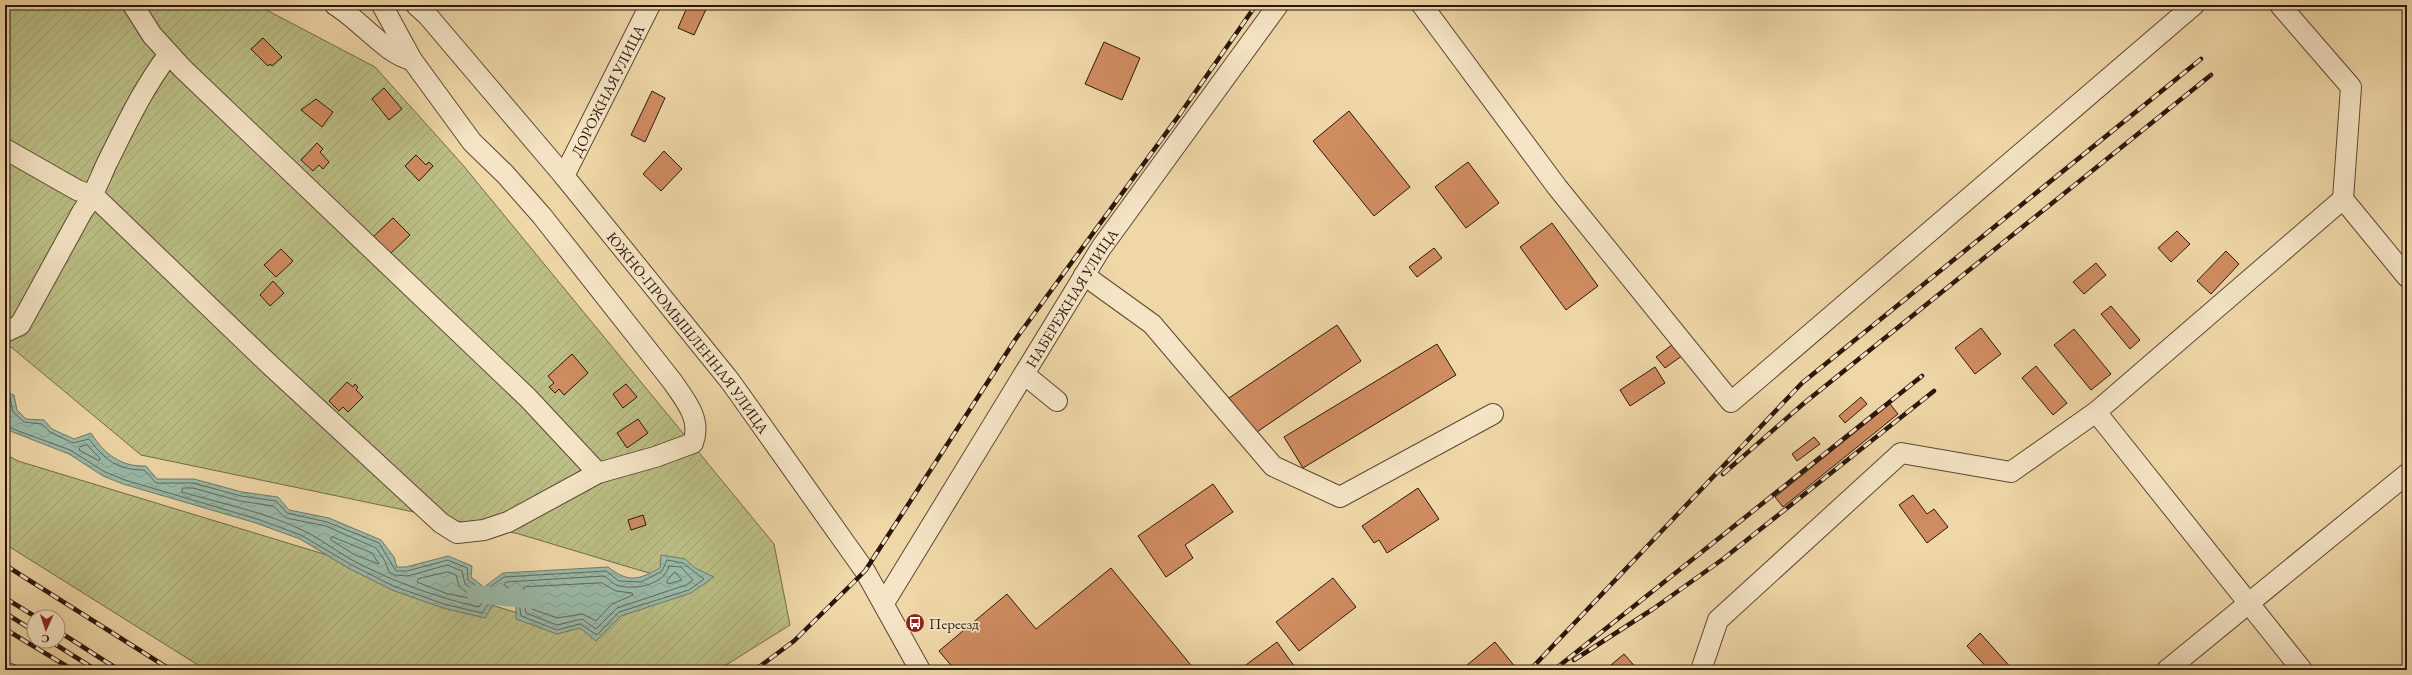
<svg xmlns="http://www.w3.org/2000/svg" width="2412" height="675" viewBox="0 0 2412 675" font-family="'EB Garamond',serif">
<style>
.garden{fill:url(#garden-furrows);stroke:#736a48}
.water{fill:url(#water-waves);stroke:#6e7969}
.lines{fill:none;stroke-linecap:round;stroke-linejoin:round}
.shore{stroke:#62685a;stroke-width:1}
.canal{stroke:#9abaa9;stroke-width:18}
.building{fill:#d08c61;stroke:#2b170a}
.minor-casing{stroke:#5c4732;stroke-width:22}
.minor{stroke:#f5e5c6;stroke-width:20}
.rail-casing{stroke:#2b170a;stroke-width:4.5}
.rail{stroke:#f5e5c6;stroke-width:3;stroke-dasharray:9;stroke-linecap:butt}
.labels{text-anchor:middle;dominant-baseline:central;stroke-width:3.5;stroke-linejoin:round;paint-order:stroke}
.street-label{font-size:15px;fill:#2b170a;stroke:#f5e5c6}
.poi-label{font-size:15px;fill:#2b170a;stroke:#f5e5c6;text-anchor:start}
</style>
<defs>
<pattern id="garden-furrows" width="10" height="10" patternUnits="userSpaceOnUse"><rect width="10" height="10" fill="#bbbe86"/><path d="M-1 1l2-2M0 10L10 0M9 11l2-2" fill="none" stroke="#a1a372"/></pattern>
<pattern id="water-waves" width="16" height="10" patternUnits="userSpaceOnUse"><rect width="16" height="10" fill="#9abaa9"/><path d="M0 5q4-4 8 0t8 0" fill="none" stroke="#859f90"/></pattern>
</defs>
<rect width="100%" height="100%" fill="#efd7a8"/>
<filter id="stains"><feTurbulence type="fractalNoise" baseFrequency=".005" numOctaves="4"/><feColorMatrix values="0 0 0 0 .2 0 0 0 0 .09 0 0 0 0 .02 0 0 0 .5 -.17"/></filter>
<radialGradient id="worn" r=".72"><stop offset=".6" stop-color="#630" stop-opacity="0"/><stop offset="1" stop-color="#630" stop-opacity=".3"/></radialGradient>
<!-- garden -->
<path class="garden" d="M5,5H257L375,67L462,164L774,544L790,625L718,670H206L5,544V454L18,461L567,628L692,586L519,534L141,455L5,342Z"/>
<!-- water -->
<path class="water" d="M5,392L14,395L17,410L26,419L44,420L52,429L74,439L91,433C104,454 121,467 146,466L157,479H194L242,492L278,497L289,510L329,518L381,540L394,557L397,567H406L448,556L472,566L471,577L484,587L503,573L608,567C629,583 638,580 660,568L661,555L685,559L695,568L714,577L691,593L621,616L596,641L580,628L557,634L516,619V604L506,596L496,599L485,618L443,608L392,590L348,568L300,539L256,523L123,484L103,476L69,454L5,429Z"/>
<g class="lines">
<!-- shore -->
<path class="shore" d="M5,396L10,398L13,412L24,422L42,424L50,432L73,443L89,439C105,460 117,470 144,470L156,483H193L241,496L276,501L287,513L327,522L379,543L396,571H407L448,560L467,568L468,580L484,591L504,577L606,571L619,581L641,582L662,571L667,560L683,563L704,579L689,590L619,612L597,635L580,624L557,630L521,616L519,602L507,592L494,596L482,613L444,604L393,586L350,564L301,535L257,519L125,480L105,472L70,450L5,426
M87,445L100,458L99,461L79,450L80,447Z
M183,488H193L240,501L273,506L286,518L326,526L376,548L385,561L389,572L395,575L408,576L447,565L462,571L465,584L486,598L479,607C435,597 394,582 354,561C337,552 321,539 304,531C266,512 222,504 182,492Z
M333,537L372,553L379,564L355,555L331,540V538Z
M669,566L681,567L693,580L686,585L617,608L596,629L582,619L557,625L526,613L523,598L504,585L506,582L604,576C609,579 613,584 617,585C633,591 665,585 669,566Z
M448,572L456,575L459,586L470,595L469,598L448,594L417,582L418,579Z
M675,572L682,580L668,584L667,581Z
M602,583L616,591L632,593L633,595L612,604L596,621L583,614L557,618L532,609L529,597L523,589L525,587Z"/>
<!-- canal -->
<path class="canal" d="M476,594L534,600"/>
</g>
<!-- building -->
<path class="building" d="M688,5H708L694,35L678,28Z
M263,38L282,57L272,66L270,64L268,66L251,49Z
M1104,42L1140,58L1122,100L1085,84Z
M384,88L402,109L389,120L372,99Z
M652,91L665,98L645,142L631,135Z
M316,99L333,112L322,127L301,110Z
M1349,111L1410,187L1374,216L1313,141Z
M317,143L323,149L320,152L329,162L323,169L319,165L313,171L301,160Z
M664,151L682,169L661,191L643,174Z
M416,155L426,165L429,162L433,166L419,181L405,166Z
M1468,162L1499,203L1466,228L1435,187Z
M393,218L410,235L390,254L373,237Z
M1552,223L1598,286L1566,310L1520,247Z
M2177,231L2190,244L2171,262L2158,248Z
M1434,248L1442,258L1417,277L1409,267Z
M281,249L293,261L276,277L264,265Z
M2226,251L2239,264L2211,294L2197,281Z
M2096,263L2106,275L2084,294L2073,282Z
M273,281L284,293L270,306L260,295Z
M2111,306L2140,340L2130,349L2101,314Z
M1337,325L1361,361L1254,434L1229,398Z
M1981,328L2001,354L1975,374L1955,348Z
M2074,329L2111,374L2091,390L2054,345Z
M1677,341L1686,353L1665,368L1656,357Z
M1437,344L1456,375L1303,468L1284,437Z
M572,354L588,373L564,395L559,389L555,393L549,387L554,383L548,376Z
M2036,366L2067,403L2053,415L2022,378Z
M1655,367L1665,383L1630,406L1620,390Z
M347,382L353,387L355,384L358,387L356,390L363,397L348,412L343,407L339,411L329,401Z
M626,384L637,397L623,408L613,394Z
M1861,397L1867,404L1845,423L1839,416Z
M1890,404L1898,414L1783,507L1775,497Z
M638,419L648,433L627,448L617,433Z
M1814,437L1820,444L1797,461L1792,454Z
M1213,484L1233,512L1185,545L1193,558L1166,577L1138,536Z
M1418,488L1439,519L1387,553L1379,540L1374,543L1362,526Z
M1913,495L1927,514L1934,509L1948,527L1927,543L1899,505Z
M643,515L646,525L631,530L628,520Z
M1111,568L1195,670H955L939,651L1007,594L1036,629Z
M1333,578L1356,607L1299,651L1276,622Z
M1980,633L2013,670H1989L1967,646Z
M1277,642L1297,670H1239Z
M1495,642L1516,668L1514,670H1461Z
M1624,654L1638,670H1605Z"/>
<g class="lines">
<defs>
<g id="minor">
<path d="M133,5L152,35L182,68L528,398L598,473"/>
<path d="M335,5C360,20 387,55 412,60"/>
<path id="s1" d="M416,5L428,16L564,176L730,381L865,571L920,670"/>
<path d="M1422,5L1557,187L1731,402L2194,5"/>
<path d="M2280,5L2351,87L2343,199L2407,277"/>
<path d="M5,149L77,190L94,196L269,364L441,523L457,533L484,530L508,522L598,473L655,457L693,443C702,419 685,400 672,381L542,216L505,174L472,142L412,60L382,5"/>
<path id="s2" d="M564,176L650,5"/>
<path d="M1084,275L1152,324L1273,466L1340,497L1493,414"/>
<path d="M5,332L20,325L82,212C94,196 99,180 107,163C126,125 143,88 169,54"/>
<path d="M1024,374L1057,401"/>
<path d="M2096,412L2302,670"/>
<path id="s3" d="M884,603L1101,248L1278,5"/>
<path d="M1701,670L1718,620L1901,453L2011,472L2096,412L2343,199"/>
<path d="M2167,670L2407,474"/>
</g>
</defs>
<!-- minor casing -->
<use href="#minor" class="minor-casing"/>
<!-- minor -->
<use href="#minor" class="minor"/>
<defs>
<path id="rail" d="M1723,474L1803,404L2211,75
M5,565L171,670
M5,598L36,617
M5,613L34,631
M5,629L73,670
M58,631L119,670
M50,641L96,670
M1574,660L1653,609L1723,559L1934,391
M5,663L24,670
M755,670L794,641L865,571L1015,340L1180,114L1256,5
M1530,670L1802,383L2201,59
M1554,670L1922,376"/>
</defs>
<!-- rail casing -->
<use href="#rail" class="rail-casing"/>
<!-- rail -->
<use href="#rail" class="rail"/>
</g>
<!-- icons -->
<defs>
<symbol id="bus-disc" viewBox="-11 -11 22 22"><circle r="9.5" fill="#8f2418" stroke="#f5e5c6"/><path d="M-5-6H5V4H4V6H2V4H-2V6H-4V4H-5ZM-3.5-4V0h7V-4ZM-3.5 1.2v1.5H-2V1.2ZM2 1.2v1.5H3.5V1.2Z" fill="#fff"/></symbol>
</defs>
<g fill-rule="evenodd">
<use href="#bus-disc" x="904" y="612" width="22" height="22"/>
</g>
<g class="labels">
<!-- street labels -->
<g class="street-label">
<text stroke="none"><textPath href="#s2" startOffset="96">ДОРОЖНАЯ УЛИЦА</textPath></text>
<text stroke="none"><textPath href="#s3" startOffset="358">НАБЕРЕЖНАЯ УЛИЦА</textPath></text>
<text stroke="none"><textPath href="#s1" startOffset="426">ЮЖНО-ПРОМЫШЛЕННАЯ УЛИЦА</textPath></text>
</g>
<!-- poi labels -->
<g class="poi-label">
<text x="929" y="623">Переезд</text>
</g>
</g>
<!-- margin -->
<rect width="2412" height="675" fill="none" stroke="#efd7a8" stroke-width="20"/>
<rect x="6" y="6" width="2400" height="663" fill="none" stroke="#2b170a" stroke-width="2"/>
<rect x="10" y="10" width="2392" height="655" fill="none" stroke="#2b170a"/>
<!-- north arrow -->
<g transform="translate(46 629) rotate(183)"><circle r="19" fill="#f5e5c6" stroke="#a4937b"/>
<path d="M0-3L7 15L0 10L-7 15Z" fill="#8f2418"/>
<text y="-6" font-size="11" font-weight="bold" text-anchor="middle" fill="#2b170a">С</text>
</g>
<rect width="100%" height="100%" filter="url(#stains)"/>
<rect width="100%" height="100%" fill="url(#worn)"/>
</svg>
